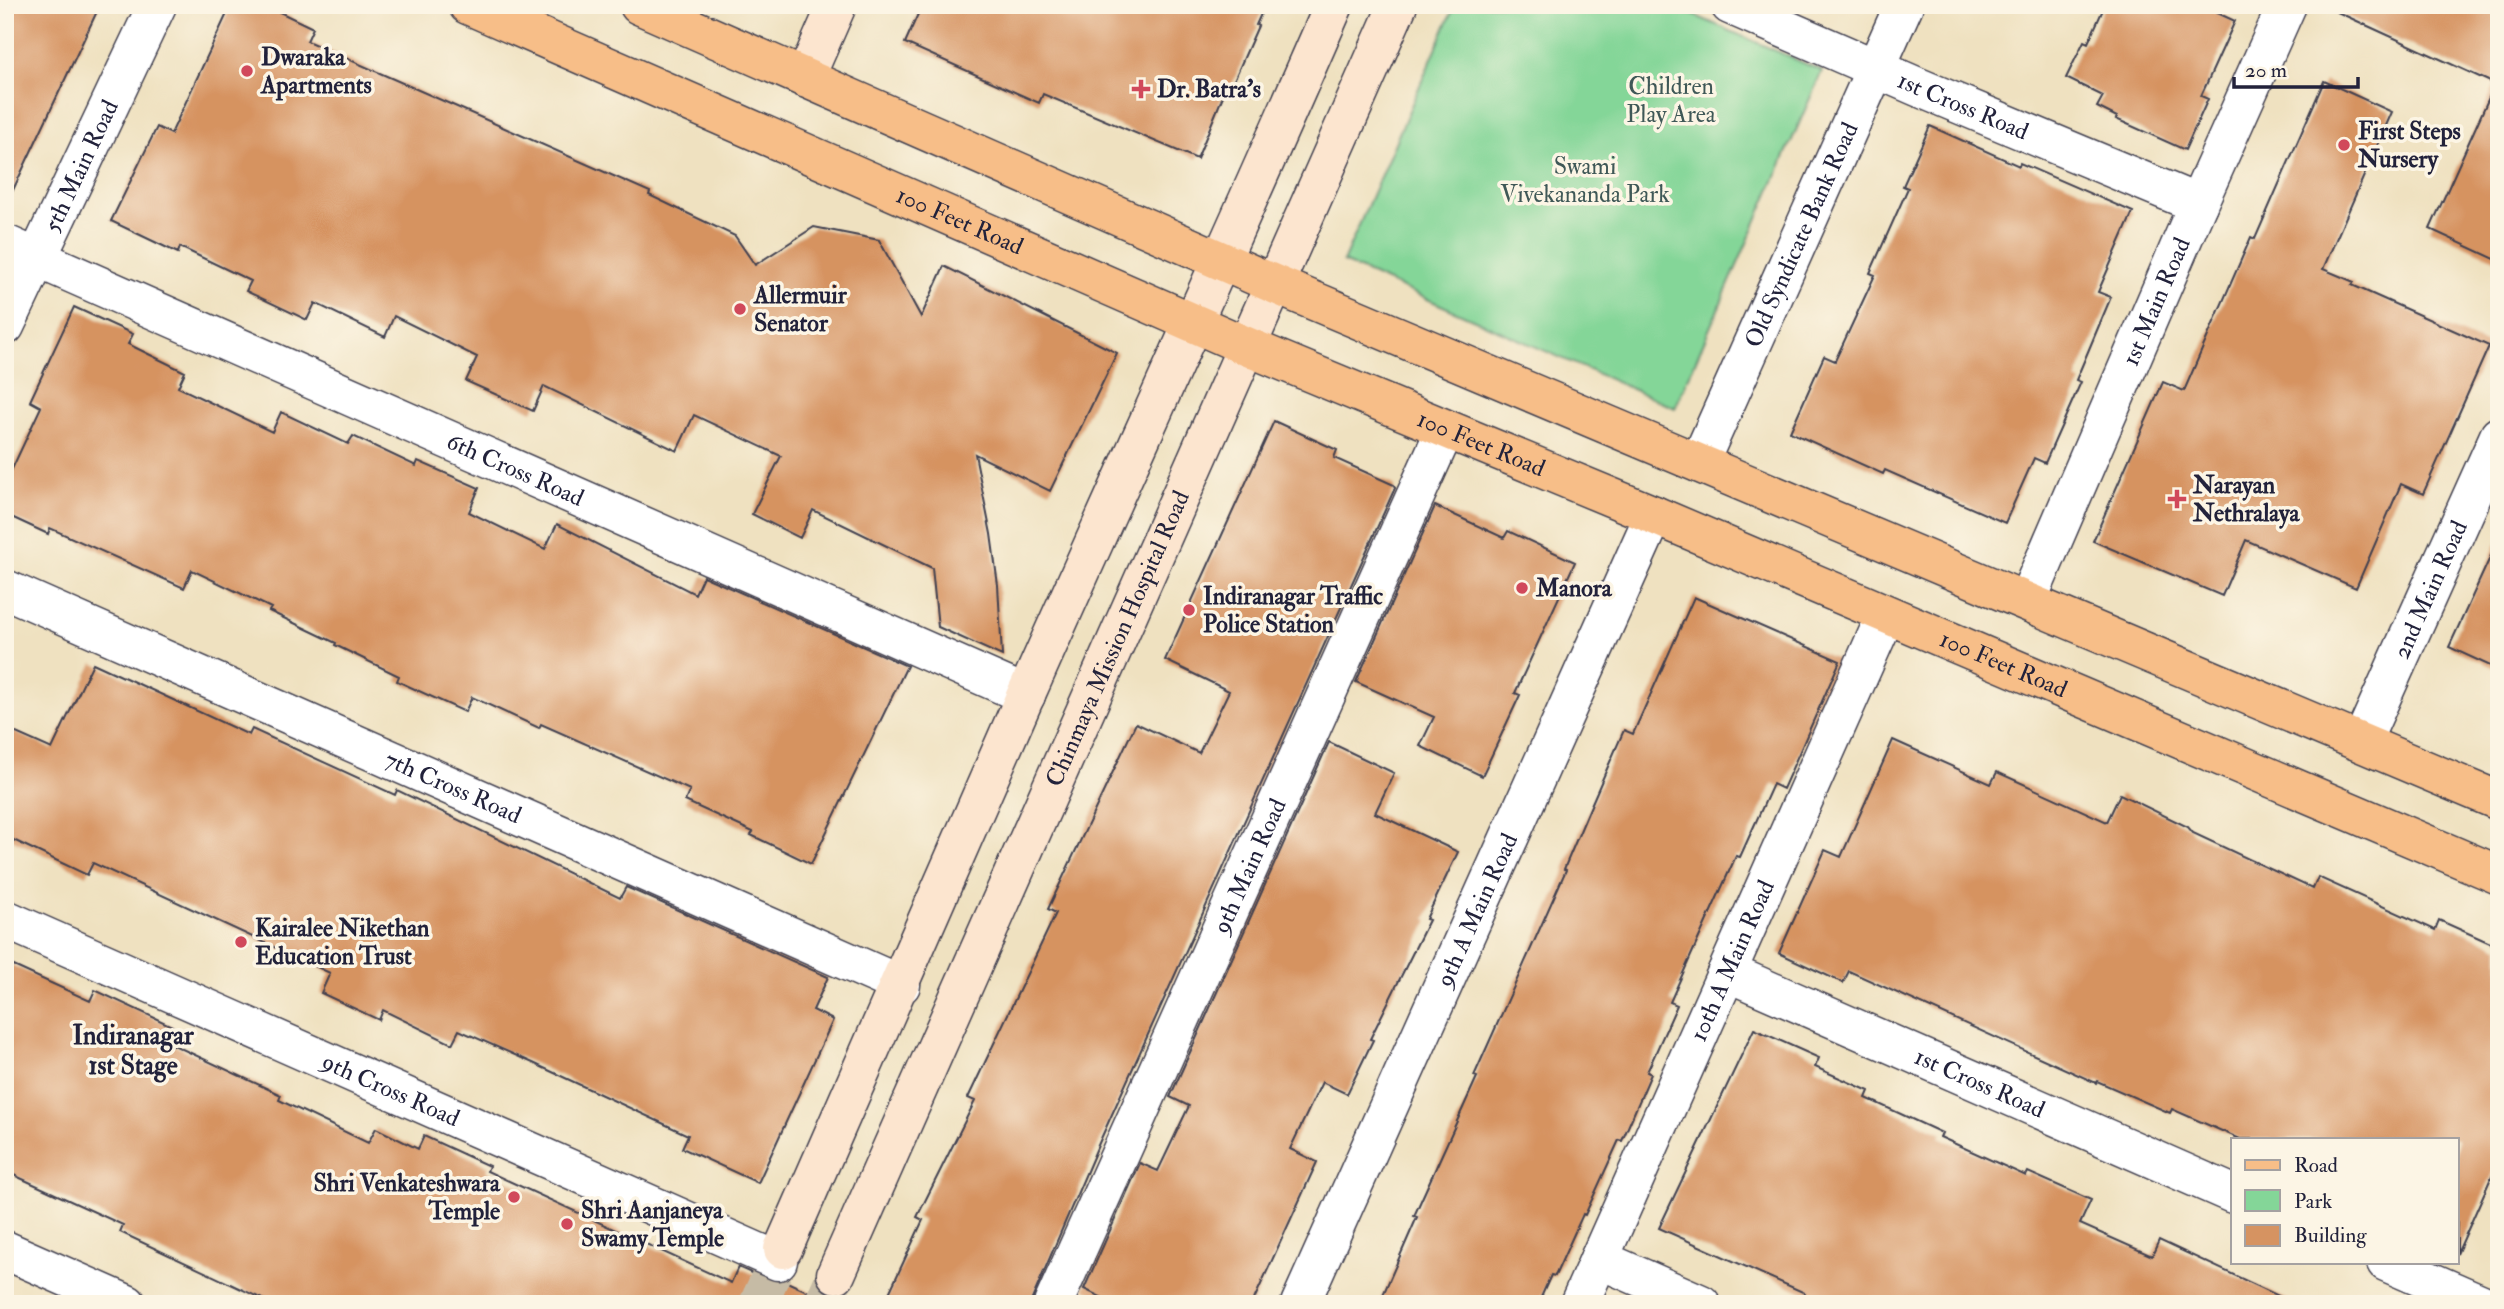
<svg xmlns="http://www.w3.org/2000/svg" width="2504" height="1309" viewBox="0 0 2504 1309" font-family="'IM FELL Double Pica',serif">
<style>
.green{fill:#84d698;stroke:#537c6a;stroke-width:2}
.building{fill:#d69361}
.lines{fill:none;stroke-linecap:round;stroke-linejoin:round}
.secondary-tunnel{stroke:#c6bba5;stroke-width:38;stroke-dasharray:38 19;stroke-linecap:butt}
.street-casing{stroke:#413f4f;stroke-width:41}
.secondary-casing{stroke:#413f4f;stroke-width:41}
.primary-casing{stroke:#413f4f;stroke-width:41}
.street{stroke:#fff;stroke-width:38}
.secondary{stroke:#fce5cf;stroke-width:38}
.primary{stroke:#f7be88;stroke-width:38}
.poi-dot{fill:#d1495b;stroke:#fcf5e5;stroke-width:2.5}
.labels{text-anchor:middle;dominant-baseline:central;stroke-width:7;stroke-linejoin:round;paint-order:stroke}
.poi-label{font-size:24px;font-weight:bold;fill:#22223b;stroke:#fcf5e5;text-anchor:start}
.park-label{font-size:24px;fill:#3f5857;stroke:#fcf5e5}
.street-label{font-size:24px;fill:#22223b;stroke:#fcf5e5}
.neighbourhood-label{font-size:26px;font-weight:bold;fill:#22223b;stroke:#fcf5e5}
</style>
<rect width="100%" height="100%" fill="#fcf5e5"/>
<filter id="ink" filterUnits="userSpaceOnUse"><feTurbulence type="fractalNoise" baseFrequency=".0143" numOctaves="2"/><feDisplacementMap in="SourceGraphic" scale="14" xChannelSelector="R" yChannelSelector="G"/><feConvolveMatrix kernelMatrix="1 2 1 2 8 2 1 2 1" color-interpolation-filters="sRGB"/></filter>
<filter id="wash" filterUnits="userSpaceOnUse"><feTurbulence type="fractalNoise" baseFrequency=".00686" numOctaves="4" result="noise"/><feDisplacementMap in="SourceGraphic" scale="28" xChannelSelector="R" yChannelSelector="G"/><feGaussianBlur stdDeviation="1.57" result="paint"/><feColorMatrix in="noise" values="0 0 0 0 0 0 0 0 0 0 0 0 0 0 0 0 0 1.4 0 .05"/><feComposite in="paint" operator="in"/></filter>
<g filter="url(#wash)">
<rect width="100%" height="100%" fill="#efe1c0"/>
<!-- green -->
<path class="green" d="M1455,5H1671L1822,71L1675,408L1343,262Z"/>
<g id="blocks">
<!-- building -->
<path class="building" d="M5,5H100L5,207Z
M231,5H265L313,28L307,41L650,192L649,195L735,236L755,265L814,227L879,240L921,317L944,266L1117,353L1050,491L975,454L991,534L998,585L1002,656L938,627L932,568L813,510L800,538L752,514L781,456L694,415L677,451L544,386L533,411L466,381L477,357L394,316L385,337L315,303L307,320L246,291L251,281L180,247L178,253L111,221L157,127L171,134Z
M922,5H1265L1256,25L1258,26L1231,87L1227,86L1197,159L1043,94L1039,103L905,43Z
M2105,5H2200L2235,21L2201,96L2208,99L2185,150L2116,119L2117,117L2097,107L2103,96L2066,78L2084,41L2088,43Z
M2322,5H2499V261L2430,229L2495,84Z
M2324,81L2392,112L2323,269L2354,282L2352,285L2489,346L2423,494L2401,484L2356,588L2246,540L2222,596L2093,541L2163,382L2184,391L2251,237L2255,239Z
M1930,126L2019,166L2020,163L2133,212L2098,292L2111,297L2076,380L2081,382L2045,463L2034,458L2005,523L1885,470L1883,474L1790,432L1824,356L1835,361L1875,275L1870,273L1908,188L1903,186Z
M74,307L133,334L128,344L185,372L178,387L272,432L281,412L348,444L353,436L416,466L418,461L479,488L469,512L545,549L557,524L695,594L703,576L907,666L811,864L751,835L753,832L685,801L690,790L541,724L539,728L472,697L465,712L397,681L399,676L335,645L336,643L269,611L271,608L192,570L184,588L50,528L48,534L5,514V484L41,407L30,401Z
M1274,421L1337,450L1334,458L1394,485L1395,488L1099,1143L1030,1304H884L923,1220L917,1217L975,1101L968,1098L1056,913L1048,909L1136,723L1199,753L1229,691L1165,660Z
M1435,506L1504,538L1508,531L1575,562L1515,693L1520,695L1482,776L1420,746L1434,717L1356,682Z
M2499,538V670L2449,647Z
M1694,597L1840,661L1783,789L1773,784L1740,857L1736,856L1670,1002L1677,1005L1647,1072L1651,1074L1622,1141L1619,1140L1585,1215L1583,1214L1555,1276L1551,1275L1538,1304H1379L1417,1217L1414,1216L1477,1077L1474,1076L1566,870L1564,869L1592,803L1624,730L1633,734Z
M93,663L249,735L252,729L395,795L397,790L620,898L626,887L828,977L813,1010L833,1020L758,1183L682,1148L688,1135L533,1063L459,1030L452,1044L383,1010L379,1020L321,993L330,973L93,863L87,875L5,836V728L52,749Z
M1893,740L1991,784L1997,772L2107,822L2120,794L2188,827L2193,833L2313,889L2318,877L2435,930L2439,920L2499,947V1160L2457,1254V1139H2240L2172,1109L2170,1113L2097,1081L2096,1083L1849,971L1843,983L1779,953L1825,850L1841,857Z
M1329,742L1394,773L1375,813L1458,852L1426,919L1429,920L1370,1039L1373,1040L1347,1094L1322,1082L1290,1149L1317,1162L1252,1304H1115L1084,1289L1140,1163L1158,1171L1189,1106L1170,1097Z
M5,962L90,1001L95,990L172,1026L165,1041L281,1095L279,1100L368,1143L376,1128L418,1149L424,1136L489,1166L487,1171L731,1283L738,1267L769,1281H785L835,1304H273L120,1232L123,1225L5,1171Z
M1754,1029L1819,1058L1815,1067L1869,1091L1866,1098L1942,1133L1940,1137L2026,1176L2028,1172L2091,1200L2080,1224L2152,1256L2159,1240L2296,1304H1821L1804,1296L1805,1293L1659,1228Z"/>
</g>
</g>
<g filter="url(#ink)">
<use href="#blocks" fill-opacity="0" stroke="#413f4f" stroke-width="2"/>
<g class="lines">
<!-- secondary-tunnel -->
<path class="secondary-tunnel" d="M758,1304L783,1249
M823,1304L836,1274"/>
<defs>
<g id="street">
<path id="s1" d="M1730,5L1918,87L2198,204"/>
<path id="s2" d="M5,244L1026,695"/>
<path id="s3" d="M5,326L157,5"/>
<path id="s4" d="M1699,463L1904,5"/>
<path id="s5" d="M5,589L901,985"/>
<path id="s6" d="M2027,601L2198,204L2287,5"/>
<path id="s7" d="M2362,741L2499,436"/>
<path id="s8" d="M5,919L778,1261"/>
<path id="s9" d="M1727,972L2233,1194"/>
<path d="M5,1250L127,1304"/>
<path d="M1599,1259L1701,1304"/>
<path d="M2386,1262L2482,1304"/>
<path id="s10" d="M1053,1304L1445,430"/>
<path id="s11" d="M1300,1304L1654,515"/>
<path id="s12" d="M1579,1304L1886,615"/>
</g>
<g id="secondary">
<path d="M805,78L837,5"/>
<path d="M783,1249C865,1064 945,877 1027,692C1129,463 1234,235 1334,5"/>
<path id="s13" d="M836,1274L1398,5"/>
</g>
<g id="primary">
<path id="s14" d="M468,5L1246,346L1654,515L2499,875"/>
<path d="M639,5L1274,284L2499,801"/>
</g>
</defs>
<!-- street casing -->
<use href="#street" class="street-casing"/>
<!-- secondary casing -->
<use href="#secondary" class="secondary-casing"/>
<!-- primary casing -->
<use href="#primary" class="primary-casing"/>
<!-- street -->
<use href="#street" class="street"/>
<!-- secondary -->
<use href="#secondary" class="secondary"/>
<!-- primary -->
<use href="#primary" class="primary"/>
</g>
</g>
<!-- markers -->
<g class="poi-dot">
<circle cx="247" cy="71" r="7"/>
<path d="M1137.5 78.5h7v7h7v7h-7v7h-7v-7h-7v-7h7z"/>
<circle cx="2344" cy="145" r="7"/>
<circle cx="740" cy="309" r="7"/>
<path d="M2173.5 488.5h7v7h7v7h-7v7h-7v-7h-7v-7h7z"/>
<circle cx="1522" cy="588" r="7"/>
<circle cx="1189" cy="610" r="7"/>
<circle cx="241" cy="942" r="7"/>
<circle cx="514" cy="1197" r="7"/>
<circle cx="567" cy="1224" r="7"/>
</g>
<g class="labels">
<!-- poi labels -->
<g class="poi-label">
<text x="261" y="57">Dwaraka<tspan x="261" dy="28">Apartments</tspan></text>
<text x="1157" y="89">Dr. Batra's</text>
<text x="2358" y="131">First Steps<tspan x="2358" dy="28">Nursery</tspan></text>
<text x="754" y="295">Allermuir<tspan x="754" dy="28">Senator</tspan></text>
<text x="2193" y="485">Narayan<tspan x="2193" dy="28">Nethralaya</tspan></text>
<text x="1536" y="588">Manora</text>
<text x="1203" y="596">Indiranagar Traffic<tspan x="1203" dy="28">Police Station</tspan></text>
<text x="255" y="928">Kairalee Nikethan<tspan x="255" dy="28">Education Trust</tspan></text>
<text x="500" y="1183" text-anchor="end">Shri Venkateshwara<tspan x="500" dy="28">Temple</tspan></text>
<text x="581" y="1210">Shri Aanjaneya<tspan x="581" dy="28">Swamy Temple</tspan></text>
</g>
<!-- park labels -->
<g class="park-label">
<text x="1671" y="86">Children<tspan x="1671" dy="28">Play Area</tspan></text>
<text x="1585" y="166">Swami<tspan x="1585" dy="28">Vivekananda Park</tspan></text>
</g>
<!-- street labels -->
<g class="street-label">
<text stroke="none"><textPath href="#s1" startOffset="254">1st Cross Road</textPath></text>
<text stroke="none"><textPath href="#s3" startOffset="177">5th Main Road</textPath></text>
<text stroke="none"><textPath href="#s14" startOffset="537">100 Feet Road</textPath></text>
<text stroke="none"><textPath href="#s4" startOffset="250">Old Syndicate Bank Road</textPath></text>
<text stroke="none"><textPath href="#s6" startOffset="326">1st Main Road</textPath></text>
<text stroke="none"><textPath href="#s14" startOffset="1104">100 Feet Road</textPath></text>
<text stroke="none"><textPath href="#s2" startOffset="558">6th Cross Road</textPath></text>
<text stroke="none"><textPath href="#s7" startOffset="166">2nd Main Road</textPath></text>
<text stroke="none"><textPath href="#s13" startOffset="695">Chinmaya Mission Hospital Road</textPath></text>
<text stroke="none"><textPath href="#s14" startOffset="1671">100 Feet Road</textPath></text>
<text stroke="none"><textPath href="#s5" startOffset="490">7th Cross Road</textPath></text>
<text stroke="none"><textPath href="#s10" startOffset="480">9th Main Road</textPath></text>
<text stroke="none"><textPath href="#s11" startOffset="432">9th A Main Road</textPath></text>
<text stroke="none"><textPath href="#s12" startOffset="376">10th A Main Road</textPath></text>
<text stroke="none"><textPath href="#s9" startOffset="276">1st Cross Road</textPath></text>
<text stroke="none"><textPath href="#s8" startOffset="422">9th Cross Road</textPath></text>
</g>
<!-- neighbourhood labels -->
<g class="neighbourhood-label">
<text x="133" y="1036">Indiranagar<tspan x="133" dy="30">1st Stage</tspan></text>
</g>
</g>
<!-- margin -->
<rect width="2504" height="1309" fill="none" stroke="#fcf5e5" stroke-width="28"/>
<!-- legend -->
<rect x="2231" y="1138" width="228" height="126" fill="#fcf5e5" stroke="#a5a1a1" stroke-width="2"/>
<rect x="2245" y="1160" width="35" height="10" fill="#f7be88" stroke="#a5a1a1" stroke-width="2"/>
<text x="2294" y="1172" font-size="21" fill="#22223b">Road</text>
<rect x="2245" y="1190" width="35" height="21" fill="#84d698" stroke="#a5a1a1" stroke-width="2"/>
<text x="2294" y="1208" font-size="21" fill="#22223b">Park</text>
<rect x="2245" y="1225" width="35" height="21" fill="#d69361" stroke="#a5a1a1" stroke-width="2"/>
<text x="2294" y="1242" font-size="21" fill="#22223b">Building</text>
<!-- scale -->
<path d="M2234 77v10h124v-10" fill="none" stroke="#22223b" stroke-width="3.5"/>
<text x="2245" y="77" font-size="21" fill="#22223b" stroke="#fcf5e5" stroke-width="5" paint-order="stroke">20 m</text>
</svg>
